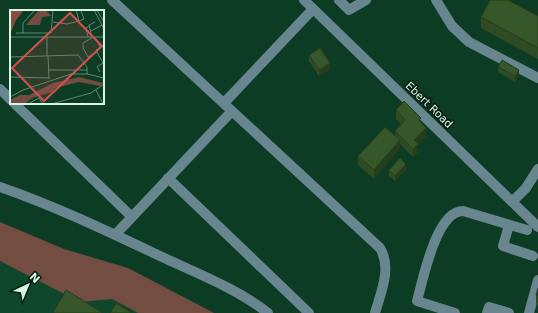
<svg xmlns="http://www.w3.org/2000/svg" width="538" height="313" viewBox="0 0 538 313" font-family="'DejaVu Sans',sans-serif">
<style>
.built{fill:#0f472c}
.green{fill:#744d42}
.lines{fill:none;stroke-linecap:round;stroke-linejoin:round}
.minor{stroke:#68868f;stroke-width:10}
.wall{fill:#2e4b23}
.shaded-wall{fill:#263d1d}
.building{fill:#365729;stroke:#263d1d}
.labels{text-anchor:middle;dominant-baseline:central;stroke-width:3.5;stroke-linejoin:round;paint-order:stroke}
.street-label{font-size:11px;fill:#d8f6e3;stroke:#072012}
.inset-road{fill:none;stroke:#5e8671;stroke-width:1}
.view{fill:#d6514d;fill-opacity:0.15;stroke:#d6514d;stroke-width:2}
.inset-edge{fill:none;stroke:#d8f6e3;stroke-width:2}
</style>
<rect width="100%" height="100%" fill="#0d3c25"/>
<!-- built -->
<path class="built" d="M0,261L80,302L112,299L138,313H0Z"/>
<!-- green -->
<path class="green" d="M0,222L64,249L128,268L214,313H138L112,299L80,302L0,261Z"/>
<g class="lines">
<!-- minor -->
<path class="minor" d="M112,0L380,248C392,268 381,292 375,313
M304,0L538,227
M339,0L349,10L366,0
M436,0L452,26L469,42L538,78
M0,89L11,100
M14,103L132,217
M224,103L313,9
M168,178L309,313
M0,187C55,206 107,231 160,256C196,273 236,288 268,313
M512,202L526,188L538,169
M509,225L503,246L533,256
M115,235L232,111
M455,313L417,301C423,280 436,211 463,211L527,230
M487,313L489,307L509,313
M529,313L538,280"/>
</g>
<!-- wall -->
<path class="wall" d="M538,16V59L481,28V17Z
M309,55L330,69L319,76L309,61Z
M498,67L519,76L515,82L498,72Z
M396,110L421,122L426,136L418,145V152L413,157L400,144V148L374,179L358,165V156L395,135V131L401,124L396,119Z
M406,169L395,181L389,176V170Z
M538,288V304L536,303V295Z"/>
<!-- shaded-wall -->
<path class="shaded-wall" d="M330,63V69L319,76V70Z
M519,70V76L515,82V76Z
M426,128V136L418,145V152L413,157V149L414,140Z
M400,140V148L374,179V170Z
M406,164V169L395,181V176Z"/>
<!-- building -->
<path class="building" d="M490,0H508L538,16V48L481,17Z
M320,48L330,63L319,70L309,55Z
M502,60L519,70L515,76L498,67Z
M404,101L421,118L419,120L426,128L414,140L418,144L413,149L395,131L405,120L396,110Z
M385,127L400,140L374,170L358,156Z
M400,158L406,164L395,176L389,170Z
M538,288V295H536Z
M66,290L103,313H55L53,312Z
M116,303L132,313H110Z"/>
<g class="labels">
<!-- street labels -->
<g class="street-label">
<text transform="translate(429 105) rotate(44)">Ebert Road</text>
</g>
</g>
<!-- overview -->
<g transform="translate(10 10)">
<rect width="94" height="94" fill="#0d3c25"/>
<path d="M29,0H36L41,6L32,7L30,15H16ZM69,67L93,73L90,76L69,72L45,78L42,82L22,88L15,94H0V90L10,85H19L43,73Z" fill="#744d42"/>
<path d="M0,0H14L6,10L0,24Z" fill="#874e3d"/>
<path class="inset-road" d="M84,0L94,19M87,0L94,12M69,11L74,9L71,1M43,12L57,14L69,11L66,0M81,21L92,15M6,23H41L43,0M13,23V13L25,0M0,27H94M0,27V87M37,27V46M78,27L76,18L79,16M82,27L79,15L85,12M84,27L91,38M82,28L73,33V38L78,47L87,42M94,36L86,40L94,55M38,46L39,69M0,47L68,45L77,57V64M38,60H77M90,62L87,57L93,53M0,67L39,68M86,80L93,94M0,87L13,80L61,64H77L94,68M18,94L29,88L33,94M41,94L81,83L94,74"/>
<path class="view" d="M60,3L92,36L34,91L2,58Z"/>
<rect width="94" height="94" class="inset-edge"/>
</g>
<!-- north arrow -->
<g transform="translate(28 285) rotate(44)" stroke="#072012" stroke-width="3" paint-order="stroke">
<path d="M0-3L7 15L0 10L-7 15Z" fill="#d8f6e3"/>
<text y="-6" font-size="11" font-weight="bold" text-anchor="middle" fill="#d8f6e3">N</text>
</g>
</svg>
